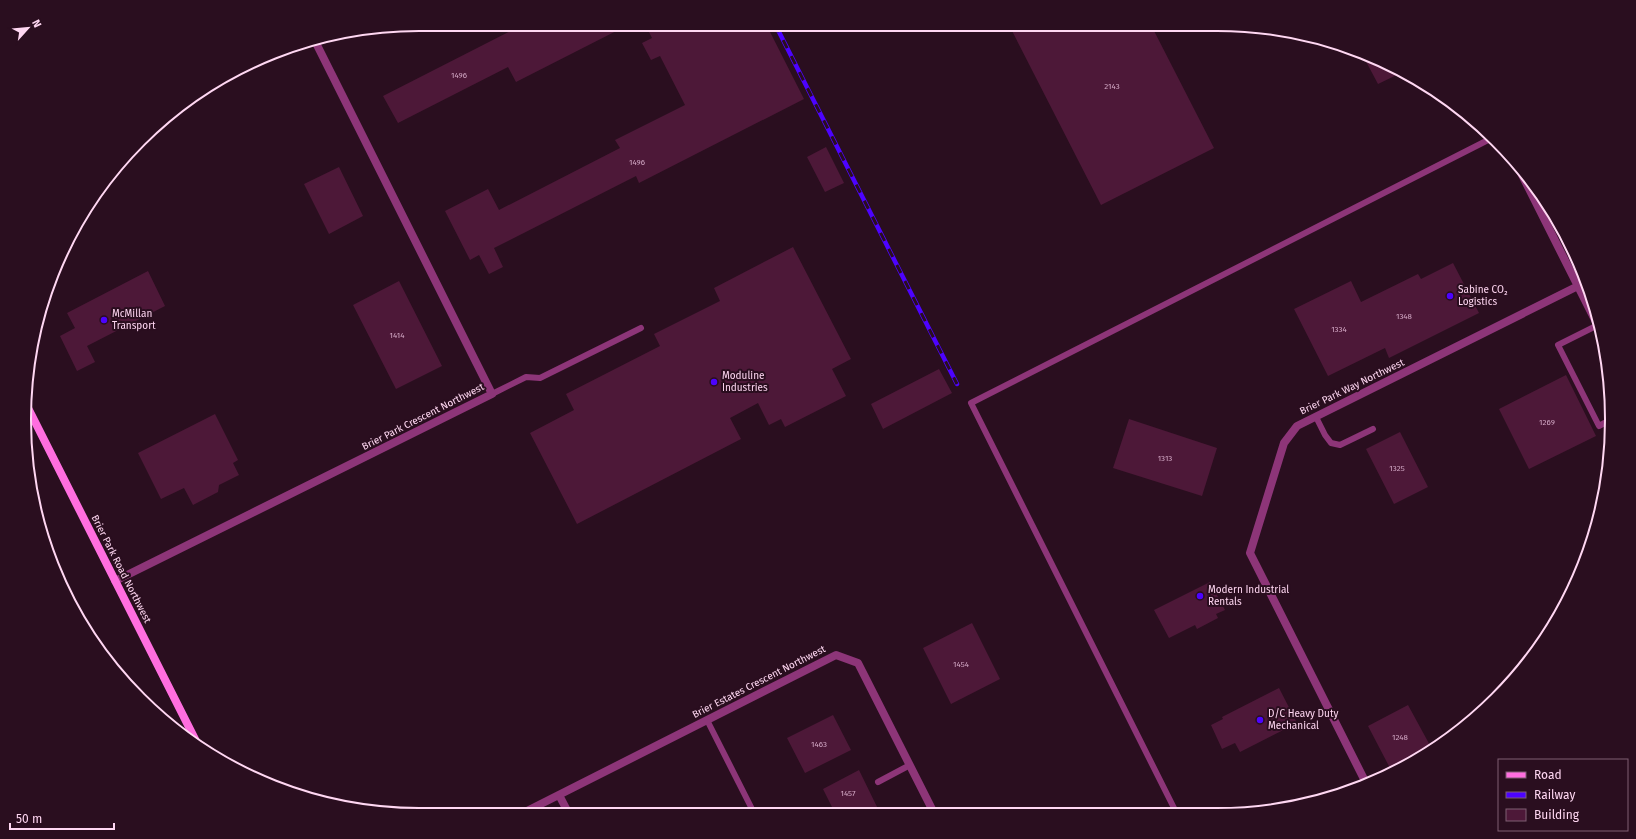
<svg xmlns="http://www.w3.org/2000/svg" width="1636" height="839" viewBox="0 0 1636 839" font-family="'Fira Sans',sans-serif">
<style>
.building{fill:#4d1838}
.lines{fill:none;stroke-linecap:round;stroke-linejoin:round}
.lane{stroke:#8d3578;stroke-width:6}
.street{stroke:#8d3578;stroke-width:8}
.secondary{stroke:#ff6edf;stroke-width:8}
.rail-casing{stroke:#4d03ff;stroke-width:4.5}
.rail{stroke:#2a0e1f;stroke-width:3;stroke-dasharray:9;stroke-linecap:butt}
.poi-dot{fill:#4d03ff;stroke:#2a0e1f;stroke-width:1.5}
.labels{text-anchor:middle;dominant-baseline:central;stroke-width:4;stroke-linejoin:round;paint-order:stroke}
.number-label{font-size:8px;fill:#d2a7c4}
.poi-label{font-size:10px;fill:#ffd7f2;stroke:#2a0e1f;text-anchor:start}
.street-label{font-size:10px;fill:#ffd7f2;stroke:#2a0e1f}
.rim{fill:none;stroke:#ffd7f2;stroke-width:2}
</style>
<rect width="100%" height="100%" fill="#2a0e1f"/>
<!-- building -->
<path class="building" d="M524,24H630L516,82L508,67L398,123L383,96Z
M645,24H766L804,99L639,183L636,176L494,248L503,267L489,274L479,255L470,260L445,211L488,189L499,210L620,148L615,140L685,105L660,56L651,60L642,43L652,38Z
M1009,25H1151L1214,148L1101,205Z
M1362,54L1392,65L1403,72L1378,84Z
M826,147L844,183L825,192L807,157Z
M339,167L363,216L329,234L304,184Z
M793,247L851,359L832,369L846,396L785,427L781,419L769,425L758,403L730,418L741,439L577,524L530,433L574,410L566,394L660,346L654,334L720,301L714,288Z
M1453,263L1479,313L1389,358L1385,348L1328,376L1294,309L1351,281L1361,302L1418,274L1421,279Z
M148,271L165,306L87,346L95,362L77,371L60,336L75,328L67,313Z
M399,281L442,366L396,389L353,305Z
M939,369L952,393L883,429L871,404Z
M1566,375L1596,436L1529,469L1499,409Z
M215,414L238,460L233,463L239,475L219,485L218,492L193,505L184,488L161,499L138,453Z
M1129,419L1217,448L1202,496L1113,468Z
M1400,432L1428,487L1394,504L1366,449Z
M1210,582L1225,610L1216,614L1218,618L1197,629L1195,625L1169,638L1154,610Z
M972,623L1000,679L951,704L923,648Z
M1279,688L1297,723L1240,752L1235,743L1222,749L1211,725L1223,719L1222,717Z
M1408,705L1432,749L1391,770L1368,726Z
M833,715L851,750L805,773L787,738Z
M859,770L880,813H835L823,789Z"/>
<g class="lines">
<!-- lane -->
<path class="lane" d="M1598,325L1558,345L1599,426L1610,420
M492,394L526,377L540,378L641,328
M1316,417L1325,435L1331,443L1340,445L1373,429
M707,720L754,813
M878,782L910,765
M1176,812L971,403L1492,138"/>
<!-- street -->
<path class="street" d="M1246,25L1249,28H1261
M1514,159L1599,328
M115,581L492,394L314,39
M1367,785L1250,553L1284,443L1297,426L1578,286
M559,795L569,814
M521,814L836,655L858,663L934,813"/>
<!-- secondary -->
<path class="secondary" d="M25,402L198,745"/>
<defs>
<path id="rail" d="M775,24L957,384"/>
</defs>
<!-- rail casing -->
<use href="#rail" class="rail-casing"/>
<!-- rail -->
<use href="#rail" class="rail"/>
</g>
<!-- markers -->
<g class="poi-dot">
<circle cx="1450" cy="296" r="4"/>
<circle cx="104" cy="320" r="4"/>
<circle cx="714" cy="382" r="4"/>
<circle cx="1200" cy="596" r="4"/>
<circle cx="1260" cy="720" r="4"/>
</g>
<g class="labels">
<!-- number labels -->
<g class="number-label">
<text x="459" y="75">1496</text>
<text x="1112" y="86">2143</text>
<text x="637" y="162">1496</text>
<text x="1404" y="316">1348</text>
<text x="1339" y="329">1334</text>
<text x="397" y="335">1414</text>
<text x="1547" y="422">1269</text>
<text x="1165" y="458">1313</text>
<text x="1397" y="468">1325</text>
<text x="961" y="664">1454</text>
<text x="1400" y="737">1248</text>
<text x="819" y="744">1463</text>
<text x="848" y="793">1457</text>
</g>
<!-- poi labels -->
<g class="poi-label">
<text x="1458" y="290">Sabine CO₂<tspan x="1458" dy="12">Logistics</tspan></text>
<text x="112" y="314">McMillan<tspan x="112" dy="12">Transport</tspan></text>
<text x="722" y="376">Moduline<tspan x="722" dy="12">Industries</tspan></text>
<text x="1208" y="590">Modern Industrial<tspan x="1208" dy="12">Rentals</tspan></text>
<text x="1268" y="714">D/C Heavy Duty<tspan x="1268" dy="12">Mechanical</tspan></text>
</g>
<!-- street labels -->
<g class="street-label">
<text transform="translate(1352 387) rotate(-26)">Brier Park Way Northwest</text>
<text transform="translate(423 417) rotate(-27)">Brier Park Crescent Northwest</text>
<text transform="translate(121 569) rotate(63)">Brier Park Road Northwest</text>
<text transform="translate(759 682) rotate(-27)">Brier Estates Crescent Northwest</text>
</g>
</g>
<!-- crop -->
<path d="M0 0H1636V839H0ZM419 31H1217A388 388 0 0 1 1605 419V420A388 388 0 0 1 1217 808H419A388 388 0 0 1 31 420V419A388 388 0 0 1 419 31Z" fill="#2a0e1f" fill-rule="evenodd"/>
<path class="rim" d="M419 31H1217A388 388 0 0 1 1605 419V420A388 388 0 0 1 1217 808H419A388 388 0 0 1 31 420V419A388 388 0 0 1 419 31Z"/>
<!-- legend -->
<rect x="1498" y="759" width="130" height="72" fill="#2a0e1f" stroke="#7f5e73"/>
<rect x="1506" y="772" width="20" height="6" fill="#ff6edf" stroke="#7f5e73"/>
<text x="1534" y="779" font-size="12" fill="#ffd7f2">Road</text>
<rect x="1506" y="792" width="20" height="6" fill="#4d03ff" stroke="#7f5e73"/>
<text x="1534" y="799" font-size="12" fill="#ffd7f2">Railway</text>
<rect x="1506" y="809" width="20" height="12" fill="#4d1838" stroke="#7f5e73"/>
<text x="1534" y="819" font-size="12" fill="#ffd7f2">Building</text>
<!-- north arrow -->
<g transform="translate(28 28) rotate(63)" stroke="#2a0e1f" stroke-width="3" paint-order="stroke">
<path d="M0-3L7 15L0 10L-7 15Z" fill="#ffd7f2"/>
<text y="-6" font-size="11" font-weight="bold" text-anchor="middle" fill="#ffd7f2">N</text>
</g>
<!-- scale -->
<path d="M10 823v6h104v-6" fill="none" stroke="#ffd7f2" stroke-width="2"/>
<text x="16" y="823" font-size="12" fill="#ffd7f2" stroke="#2a0e1f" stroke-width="3" paint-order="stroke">50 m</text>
</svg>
